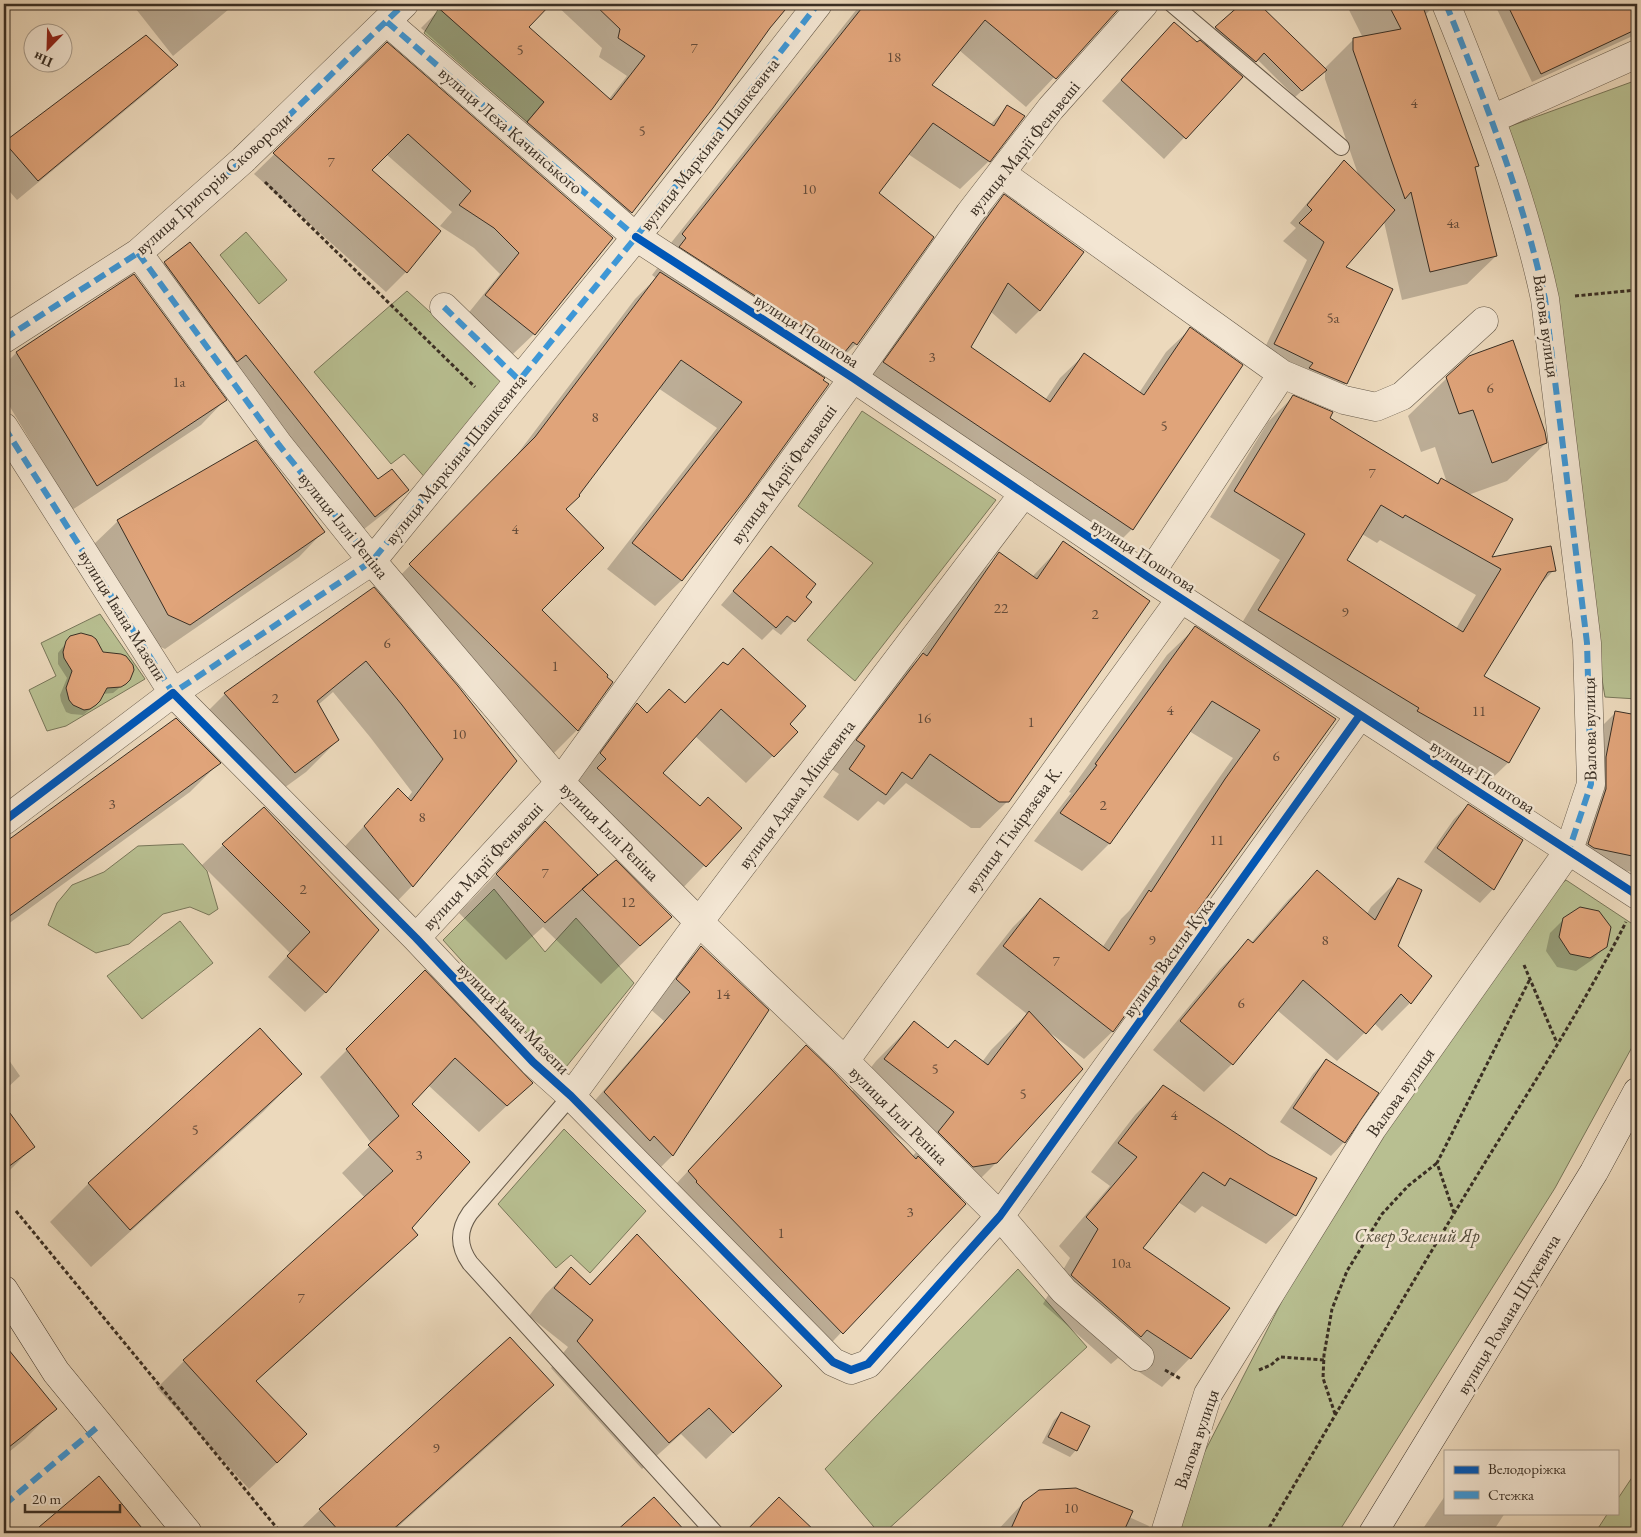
<svg xmlns="http://www.w3.org/2000/svg" width="1641" height="1537" viewBox="0 0 1641 1537" font-family="'EB Garamond',serif">
<style>
.green{fill:#b8bf91;stroke:#79775a}
.shadow{fill:#0003;fill-rule:evenodd}
.building{fill:#e0a47a;stroke:#3a2f24;fill-rule:evenodd}
.lines{fill:none;stroke-linecap:round;stroke-linejoin:round}
.lane-casing{stroke:#665a4a;stroke-width:18}
.street-casing{stroke:#665a4a;stroke-width:29}
.secondary-casing{stroke:#3a2f24;stroke-width:29}
.path{stroke:#3a2f24;stroke-width:3;stroke-dasharray:4 2.5;stroke-linecap:butt}
.lane{stroke:#f3e6d3;stroke-width:16}
.street{stroke:#f3e6d3;stroke-width:28}
.secondary{stroke:#f3e6d3;stroke-width:28}
.quiet{stroke:#3e97d6;stroke-width:6;stroke-dasharray:12 6;stroke-linecap:butt}
.cycleway-casing{stroke:#f3e6d3;stroke-width:11}
.cycleway{stroke:#0057b8;stroke-width:8}
.labels{text-anchor:middle;dominant-baseline:central;stroke-width:5;stroke-linejoin:round;paint-order:stroke}
.number-label{font-size:15px;fill:#644c3a}
.street-label{font-size:18px;fill:#3a2f24;stroke:#f3e6d3}
.park-label{font-size:18px;font-style:italic;fill:#534c3a;stroke:#f3e6d3}
</style>
<rect width="100%" height="100%" fill="#ecd9bc"/>
<filter id="stains"><feTurbulence type="fractalNoise" baseFrequency=".004" numOctaves="4"/><feColorMatrix values="0 0 0 0 .2 0 0 0 0 .09 0 0 0 0 .02 0 0 0 .5 -.17"/></filter>
<radialGradient id="worn" r=".72"><stop offset=".6" stop-color="#630" stop-opacity="0"/><stop offset="1" stop-color="#630" stop-opacity=".3"/></radialGradient>
<!-- green -->
<path class="green" d="M439,8L544,102L527,122L424,33Z
M1637,80V699L1605,697L1508,127Z
M246,232L287,280L259,304L220,255Z
M407,291L510,385L428,481L404,454L391,464L314,372Z
M862,411L996,500L855,681L807,640L873,563L798,506Z
M100,614L145,679L66,726L47,731L29,690L56,676L41,643Z
M183,844L207,871L218,909L209,915L190,907L163,914L129,944L96,953L48,925L57,903L72,885L104,872L138,846Z
M1566,880L1637,927V1038L1555,1188L1338,1533H1163L1341,1186L1535,908Z
M494,889L545,952L576,918L634,983L562,1072L443,940Z
M180,921L213,963L142,1019L107,976Z
M564,1129L646,1211L590,1273L571,1255L556,1268L498,1204Z
M1018,1269L1087,1347L884,1533H879L825,1469Z
M1637,1470V1533H1595L1608,1513H1617V1500Z"/>
<!-- shadow -->
<path class="shadow" d="M132,4H235L173,56Z
M445,4H549L527,27L609,99L627,76L599,57L602,48L555,4H788L631,212L612,231L509,142L526,122L421,28Z
M861,4H1123L1026,107L959,50L931,85L990,125L1007,107L989,161L960,189L908,154L877,194L856,344L828,372L825,370L819,376L745,499L681,581L655,606L607,569L717,428L658,388L565,509L540,610L611,682L577,730L551,756L385,591L509,465L635,299L656,278L652,275L659,266L655,263Z
M1199,4H1212L1206,10Z
M1243,4H1257L1324,69L1354,39L1363,38L1346,4H1430V10L1425,15L1477,166L1474,168L1496,256L1467,284L1402,300L1384,222L1344,268L1391,290L1346,383L1328,401L1258,362L1307,260L1283,241L1296,228L1290,223L1327,180L1344,162L1359,177L1325,79V70L1295,97L1257,59L1249,68L1209,34Z
M1496,4H1637V34L1532,82L1495,5Z
M387,44L612,238L534,334L513,354L466,316L500,274L474,248L440,226L452,212L386,154L370,170L406,272L386,292L254,174Z
M1154,44L1241,77L1164,159L1102,101Z
M176,65L156,85L17,200L4,185V144L5,143Z
M1004,196L1083,252L1039,311L1016,334L990,311L969,347L1045,400L1060,378L1084,355L1139,393L1166,352L1190,329L1132,529L1109,552L861,386L981,220Z
M4,231L6,237L4,247Z
M165,263L378,481L407,490L387,511L354,537L145,283Z
M134,276L225,400L201,425L72,510L4,397V365L16,353Z
M1447,378L1546,443L1507,481L1468,495L1490,559L1554,570L1538,587L1482,677L1539,709L1508,763L1482,788L1234,636L1280,560L1210,517L1268,422L1293,397L1436,484L1441,480L1447,483L1435,447L1421,452L1408,416ZM1362,534L1377,543L1380,540L1476,595L1456,629L1345,561Z
M118,521L323,532L299,557L165,649L144,639L93,545Z
M1064,543L1008,801L980,828H971L906,783L884,805L878,801L858,821L823,797L839,774L830,768L896,681L918,659L973,581L1000,554L1032,577Z
M758,562L794,621L781,635L773,629L762,640L721,605Z
M374,589L516,761L412,886L381,918L333,859L398,790L407,799L412,792L370,737L333,692L318,705L338,740L306,772L262,804L193,726L225,694Z
M1195,628L1334,720L1188,922L1190,923L1112,1032L1084,1059L1049,1032L1048,1033L996,1163L960,1199L964,1204L813,1362L661,1200L778,1075L851,1093L876,1061L914,1023L947,1049L982,1062L991,1050L1027,1014L976,974L1013,927L1040,900L1102,948L1121,919L1130,910L1198,808L1233,758L1189,731L1109,844L1082,871L1034,841L1071,793L1069,792L1167,655ZM888,1129L917,1151L912,1157L887,1130Z
M71,637L102,653L129,680L113,693L102,694L92,708L83,715L71,714L66,712L61,701L60,695L67,678L58,664V653Z
M743,650L788,724L796,732L746,783L695,736L662,773L699,807L740,828L678,893L574,780L610,731L637,705L646,714L669,691L684,704L723,663L727,666Z
M1616,712L1637,717V873L1580,861L1602,726Z
M176,720L219,763L190,792L4,927V844Z
M1468,805L1493,889L1480,903L1424,862L1454,819Z
M264,809L377,930L326,992L305,1012L268,977L290,953L202,865L223,845Z
M545,823L585,886L670,917L601,984L543,927L506,960L459,913Z
M1317,872L1366,915L1371,907L1399,879L1396,947L1430,976L1410,1003L1382,1031L1374,1023L1337,1061L1277,1010L1232,1064L1204,1092L1153,1050L1220,969L1248,941L1251,943L1288,900Z
M1564,919L1606,946L1592,960L1576,971L1557,967L1546,951L1550,933Z
M701,947L673,1155L645,1183L626,1163L622,1168L577,1121L664,1021L649,1008L674,975Z
M425,972L531,1083L479,1132L428,1085L410,1104V1228L416,1235L389,1262L255,1382L278,1462L249,1489L157,1388L184,1361L365,1198L342,1173L372,1144L320,1077Z
M260,1029L301,1074L263,1112L91,1267L50,1222L88,1184Z
M4,1053L20,1076L4,1091Z
M1326,1060L1344,1142L1331,1156L1280,1122L1313,1074Z
M1163,1087L1269,1156L1315,1179L1295,1216L1266,1244L1202,1206L1195,1213L1178,1202L1141,1249L1190,1358L1162,1387L1118,1358L1111,1364L1043,1304L1070,1258L1059,1246L1110,1186L1091,1172L1135,1115Z
M4,1107L33,1147L4,1176Z
M637,1236L754,1413L706,1459L681,1434L642,1469L551,1368L568,1347L529,1316L545,1295L571,1268L589,1285Z
M510,1339L552,1385L516,1421L391,1533H296L320,1510Z
M4,1344L55,1409L25,1439L4,1456Z
M1061,1413L1076,1450L1070,1457L1042,1443L1054,1420Z
M99,1478L144,1533H35L43,1525Z
M1445,1496V1513H1505L1492,1533H1420Z
M654,1499L686,1533H616Z
M779,1499L815,1533H745Z
M1023,1503L1129,1517L1149,1526L1146,1533H995Z"/>
<!-- building -->
<path class="building" d="M434,4H551L529,27L611,100L645,56L618,38L620,29L594,4H790L770,28L713,108L632,213L527,122L544,102Z
M865,4H1123L1056,79L985,20L932,85L994,126L1007,105L1025,116L990,162L933,123L879,193L934,237L857,345L853,342L844,353L679,247L686,238L682,234Z
M1241,4H1259L1327,70L1302,91L1264,53L1256,62L1215,27Z
M1388,4H1422L1479,166L1475,167L1497,256L1430,272L1411,192L1405,199L1353,50V38L1401,29Z
M1507,4H1637V29L1541,74Z
M1174,22L1197,42L1200,40L1243,77L1186,139L1121,80Z
M146,35L178,65L38,181L4,142Z
M387,42L613,238L535,335L485,295L519,253L494,228L459,205L471,191L408,134L372,170L441,231L407,273L273,153Z
M1344,160L1395,210L1346,267L1393,289L1347,384L1309,368L1313,363L1274,344L1324,242L1299,223L1312,210L1307,205Z
M1004,194L1084,252L1040,311L1008,283L971,347L1050,402L1084,353L1144,395L1190,327L1243,365L1133,530L883,362Z
M190,242L378,479L392,469L409,490L375,517L246,355L237,362L164,262Z
M660,272L825,378L823,380L829,384L746,499L682,581L632,543L742,402L681,360L579,495L580,496L566,509L604,548L542,610L608,675L607,677L613,682L578,731L409,564L535,437Z
M134,274L227,400L97,486L16,352Z
M1513,340L1545,432L1547,443L1492,463L1473,410L1459,414L1446,377L1469,356Z
M1293,395L1333,412L1330,418L1438,484L1441,478L1513,519L1492,557L1551,546L1556,571L1548,572L1484,676L1540,708L1509,763L1417,711L1419,708L1258,610L1305,534L1234,491ZM1381,505L1403,518L1405,515L1501,569L1463,632L1347,560Z
M256,440L325,532L190,625L168,615L117,520Z
M1063,541L1150,601L1009,802H999L930,754L912,779L902,772L886,795L849,769L865,746L856,740L923,653L927,656L999,552L1037,579Z
M771,546L816,584L806,597L812,602L795,622L787,616L776,628L733,591Z
M374,587L458,686L517,761L413,887L364,826L398,788L411,801L443,759L402,705L366,661L317,701L339,740L295,773L224,693Z
M1195,626L1336,719L1190,921L1192,923L1113,1032L1003,946L1040,898L1109,951L1149,890L1151,892L1225,779L1260,730L1212,701L1110,844L1060,813L1097,765L1095,764Z
M81,633L92,636L96,639L103,652L121,654L126,656L133,665L134,670L130,680L126,684L121,687L107,688L100,701L96,705L90,709L84,710L73,705L69,700L66,688L72,671L64,658L63,652L66,641L70,636Z
M743,648L806,706L790,724L798,732L774,757L721,709L663,773L700,806L708,797L742,828L706,867L597,768L606,759L600,753L637,703L647,713L669,689L685,703L723,662L728,665Z
M1615,711L1637,715V857L1594,848L1588,844L1606,789V757Z
M176,718L221,763L4,920V843Z
M1468,804L1523,840L1494,890L1437,848Z
M264,807L379,930L326,993L287,956L310,932L222,844Z
M545,821L598,875L545,923L496,874Z
M616,860L672,917L640,946L582,889Z
M1317,870L1375,920L1398,878L1422,890L1398,946L1432,976L1411,1004L1401,994L1366,1034L1303,980L1233,1065L1180,1021L1248,939L1253,943Z
M1580,907L1599,911L1611,927L1607,947L1590,958L1570,954L1559,937L1563,918Z
M701,946L769,1010L673,1156L654,1136L650,1141L604,1092L690,992L676,979Z
M425,970L533,1083L507,1106L455,1058L412,1104L470,1162L412,1228L418,1235L256,1381L307,1434L277,1463L183,1360L393,1171L368,1145L399,1116L346,1049Z
M1029,1011L1083,1069L997,1163L973,1167L938,1132L954,1112L884,1059L914,1021L948,1048L955,1040L988,1065Z
M260,1028L302,1074L130,1230L88,1183Z
M806,1045L831,1069L916,1159L918,1156L966,1204L843,1334L696,1182L697,1181L688,1171Z
M1326,1059L1379,1093L1345,1143L1293,1108Z
M1163,1085L1269,1155L1317,1178L1296,1216L1230,1178L1225,1186L1203,1172L1143,1248L1230,1308L1191,1359L1147,1330L1141,1337L1071,1275L1098,1229L1086,1217L1137,1157L1118,1143Z
M4,1105L35,1147L4,1170Z
M637,1234L782,1386L733,1433L709,1408L669,1443L577,1341L593,1320L554,1288L571,1267L590,1285Z
M510,1337L554,1385L389,1533H341L319,1509Z
M4,1344L57,1409L4,1451Z
M1061,1412L1090,1426L1077,1451L1048,1437Z
M99,1476L146,1533H32Z
M1076,1488L1133,1511L1123,1533H1009L1023,1502L1039,1490Z
M654,1497L687,1533H614Z
M779,1497L817,1533H744Z"/>
<g class="lines">
<defs>
<path id="lane" d="M1172,4L1341,147
M571,1096L470,1213C458,1230 458,1246 470,1263L715,1533"/>
<path id="street" d="M387,22L636,237L853,378L1148,577L1637,895
M1492,119L1637,54
M1001,173L1282,374
M138,253L279,445L372,561L560,782L699,922L845,1061L1000,1216L1064,1291L1140,1357
M444,307L519,380
M4,339L138,253L243,160L404,4
M4,427L173,693L416,938L533,1062L571,1096L833,1362L851,1370L868,1364L1000,1216L1360,715
M1148,577L1282,374L1344,400L1376,407L1402,396L1484,321
M4,821L173,693L372,561L636,237L818,4
M416,938L560,782L853,378L970,213L1051,108L1144,4
M845,1061L1182,597
M571,1096L699,922L1024,493
M1165,1533L1208,1394L1372,1129L1569,850L1591,784L1587,643L1545,299C1523,197 1485,100 1446,4"/>
<path id="secondary" d="M4,1290L56,1372L188,1533
M1373,1533L1594,1172L1637,1092"/>
</defs>
<!-- lane casing -->
<use href="#lane" class="lane-casing"/>
<!-- street casing -->
<use href="#street" class="street-casing"/>
<!-- secondary casing -->
<use href="#secondary" class="secondary-casing"/>
<!-- path -->
<path class="path" d="M265,182L475,387
M1575,296L1637,290
M1524,965L1557,1043
M16,1211L281,1533
M1454,1213L1437,1163L1530,979
M1165,1370L1181,1379
M1259,1370L1271,1365L1280,1357L1324,1360
M1335,1414L1323,1378L1324,1355L1332,1309L1347,1271L1382,1214L1408,1186L1437,1163
M1266,1533C1331,1423 1395,1311 1461,1202C1517,1109 1577,1018 1626,922"/>
<!-- lane -->
<use href="#lane" class="lane"/>
<!-- street -->
<use href="#street" class="street"/>
<!-- secondary -->
<use href="#secondary" class="secondary"/>
<!-- quiet -->
<path class="quiet" d="M1446,4C1485,100 1523,197 1545,299L1587,643L1591,784L1569,850
M387,22L636,237
M138,253L279,445L372,561
M444,307L519,380
M4,339L138,253L243,160L404,4
M4,427L173,693L372,561L636,237L818,4
M4,1505L100,1425"/>
<defs>
<path id="cycleway" d="M636,237L853,378L1148,577L1637,895
M4,821L173,693L416,938L533,1062L571,1096L833,1362L851,1370L868,1364L1000,1216L1360,715"/>
</defs>
<!-- cycleway casing -->
<use href="#cycleway" class="cycleway-casing"/>
<!-- cycleway -->
<use href="#cycleway" class="cycleway"/>
</g>
<g class="labels">
<!-- number labels -->
<g class="number-label">
<text x="694" y="47">7</text>
<text x="520" y="49">5</text>
<text x="894" y="56">18</text>
<text x="1414" y="102">4</text>
<text x="642" y="130">5</text>
<text x="331" y="161">7</text>
<text x="809" y="188">10</text>
<text x="1453" y="222">4а</text>
<text x="1333" y="317">5а</text>
<text x="932" y="356">3</text>
<text x="179" y="381">1а</text>
<text x="1490" y="387">6</text>
<text x="595" y="416">8</text>
<text x="1164" y="425">5</text>
<text x="1372" y="472">7</text>
<text x="515" y="528">4</text>
<text x="1001" y="607">22</text>
<text x="1345" y="611">9</text>
<text x="1095" y="613">2</text>
<text x="387" y="642">6</text>
<text x="555" y="665">1</text>
<text x="275" y="697">2</text>
<text x="1170" y="709">4</text>
<text x="1479" y="710">11</text>
<text x="924" y="717">16</text>
<text x="1031" y="721">1</text>
<text x="459" y="733">10</text>
<text x="1276" y="755">6</text>
<text x="112" y="803">3</text>
<text x="1103" y="804">2</text>
<text x="422" y="816">8</text>
<text x="1217" y="839">11</text>
<text x="545" y="872">7</text>
<text x="303" y="888">2</text>
<text x="628" y="901">12</text>
<text x="1152" y="939">9</text>
<text x="1325" y="939">8</text>
<text x="1056" y="960">7</text>
<text x="723" y="993">14</text>
<text x="1241" y="1002">6</text>
<text x="935" y="1068">5</text>
<text x="1023" y="1093">5</text>
<text x="1174" y="1114">4</text>
<text x="195" y="1129">5</text>
<text x="419" y="1154">3</text>
<text x="910" y="1211">3</text>
<text x="781" y="1232">1</text>
<text x="1121" y="1262">10а</text>
<text x="301" y="1297">7</text>
<text x="436" y="1447">9</text>
<text x="1071" y="1507">10</text>
</g>
<!-- street labels -->
<g class="street-label">
<text transform="translate(511 130) rotate(41)">вулиця Леха Качинського</text>
<text transform="translate(709 144) rotate(-52)">вулиця Маркіяна Шашкевича</text>
<text transform="translate(1023 148) rotate(-51)">вулиця Марії Феньвеші</text>
<text transform="translate(213 183) rotate(-42)">вулиця Григорія Сковороди</text>
<text transform="translate(1547 326) rotate(82)">Валова вулиця</text>
<text transform="translate(807 330) rotate(33)">вулиця Поштова</text>
<text transform="translate(455 459) rotate(-51)">вулиця Маркіяна Шашкевича</text>
<text transform="translate(783 474) rotate(-54)">вулиця Марії Феньвеші</text>
<text transform="translate(344 525) rotate(51)">вулиця Іллі Рєпіна</text>
<text transform="translate(1144 555) rotate(33)">вулиця Поштова</text>
<text transform="translate(123 615) rotate(58)">вулиця Івана Мазепи</text>
<text transform="translate(1589 729) rotate(-91)">Валова вулиця</text>
<text transform="translate(1483 776) rotate(33)">вулиця Поштова</text>
<text transform="translate(796 794) rotate(-53)">вулиця Адама Міцкевича</text>
<text transform="translate(1013 829) rotate(-54)">вулиця Тімірязєва К.</text>
<text transform="translate(610 831) rotate(45)">вулиця Іллі Рєпіна</text>
<text transform="translate(482 866) rotate(-47)">вулиця Марії Феньвеші</text>
<text transform="translate(1168 957) rotate(-54)">вулиця Василя Кука</text>
<text transform="translate(514 1018) rotate(45)">вулиця Івана Мазепи</text>
<text transform="translate(1400 1092) rotate(-55)">Валова вулиця</text>
<text transform="translate(899 1115) rotate(45)">вулиця Іллі Рєпіна</text>
<text transform="translate(1508 1314) rotate(-59)">вулиця Романа Шухевича</text>
<text transform="translate(1196 1439) rotate(-71)">Валова вулиця</text>
</g>
<!-- park labels -->
<g class="park-label">
<text x="1417" y="1235">Сквер Зелений Яр</text>
</g>
</g>
<!-- margin -->
<rect width="1641" height="1537" fill="none" stroke="#ecd9bc" stroke-width="20"/>
<rect x="5" y="5" width="1631" height="1527" fill="none" stroke="#3a2f24" stroke-width="2.5"/>
<rect x="10" y="10" width="1621" height="1517" fill="none" stroke="#3a2f24"/>
<!-- legend -->
<rect x="1444" y="1450" width="175" height="65" fill="#f3e6d3" stroke="#a99d8d"/>
<rect x="1454" y="1466" width="25" height="8" fill="#0057b8" stroke="#a99d8d"/>
<text x="1488" y="1474" font-size="15" fill="#3a2f24">Велодоріжка</text>
<rect x="1454" y="1491" width="25" height="8" fill="#3e97d6" stroke="#a99d8d"/>
<text x="1488" y="1500" font-size="15" fill="#3a2f24">Стежка</text>
<!-- north arrow -->
<g transform="translate(48 48) rotate(203)"><circle r="24" fill="#f3e6d3" stroke="#a99d8d"/>
<path d="M0-4L9 19L0 12L-9 19Z" fill="#8f2418"/>
<text y="-8" font-size="14" font-weight="bold" text-anchor="middle" fill="#3a2f24">Пн</text>
</g>
<!-- scale -->
<path d="M25 1504v8h95v-8" fill="none" stroke="#3a2f24" stroke-width="2.5"/>
<text x="32" y="1504" font-size="15" fill="#3a2f24" stroke="#f3e6d3" stroke-width="4" paint-order="stroke">20 m</text>
<rect width="100%" height="100%" filter="url(#stains)"/>
<rect width="100%" height="100%" fill="url(#worn)"/>
</svg>
